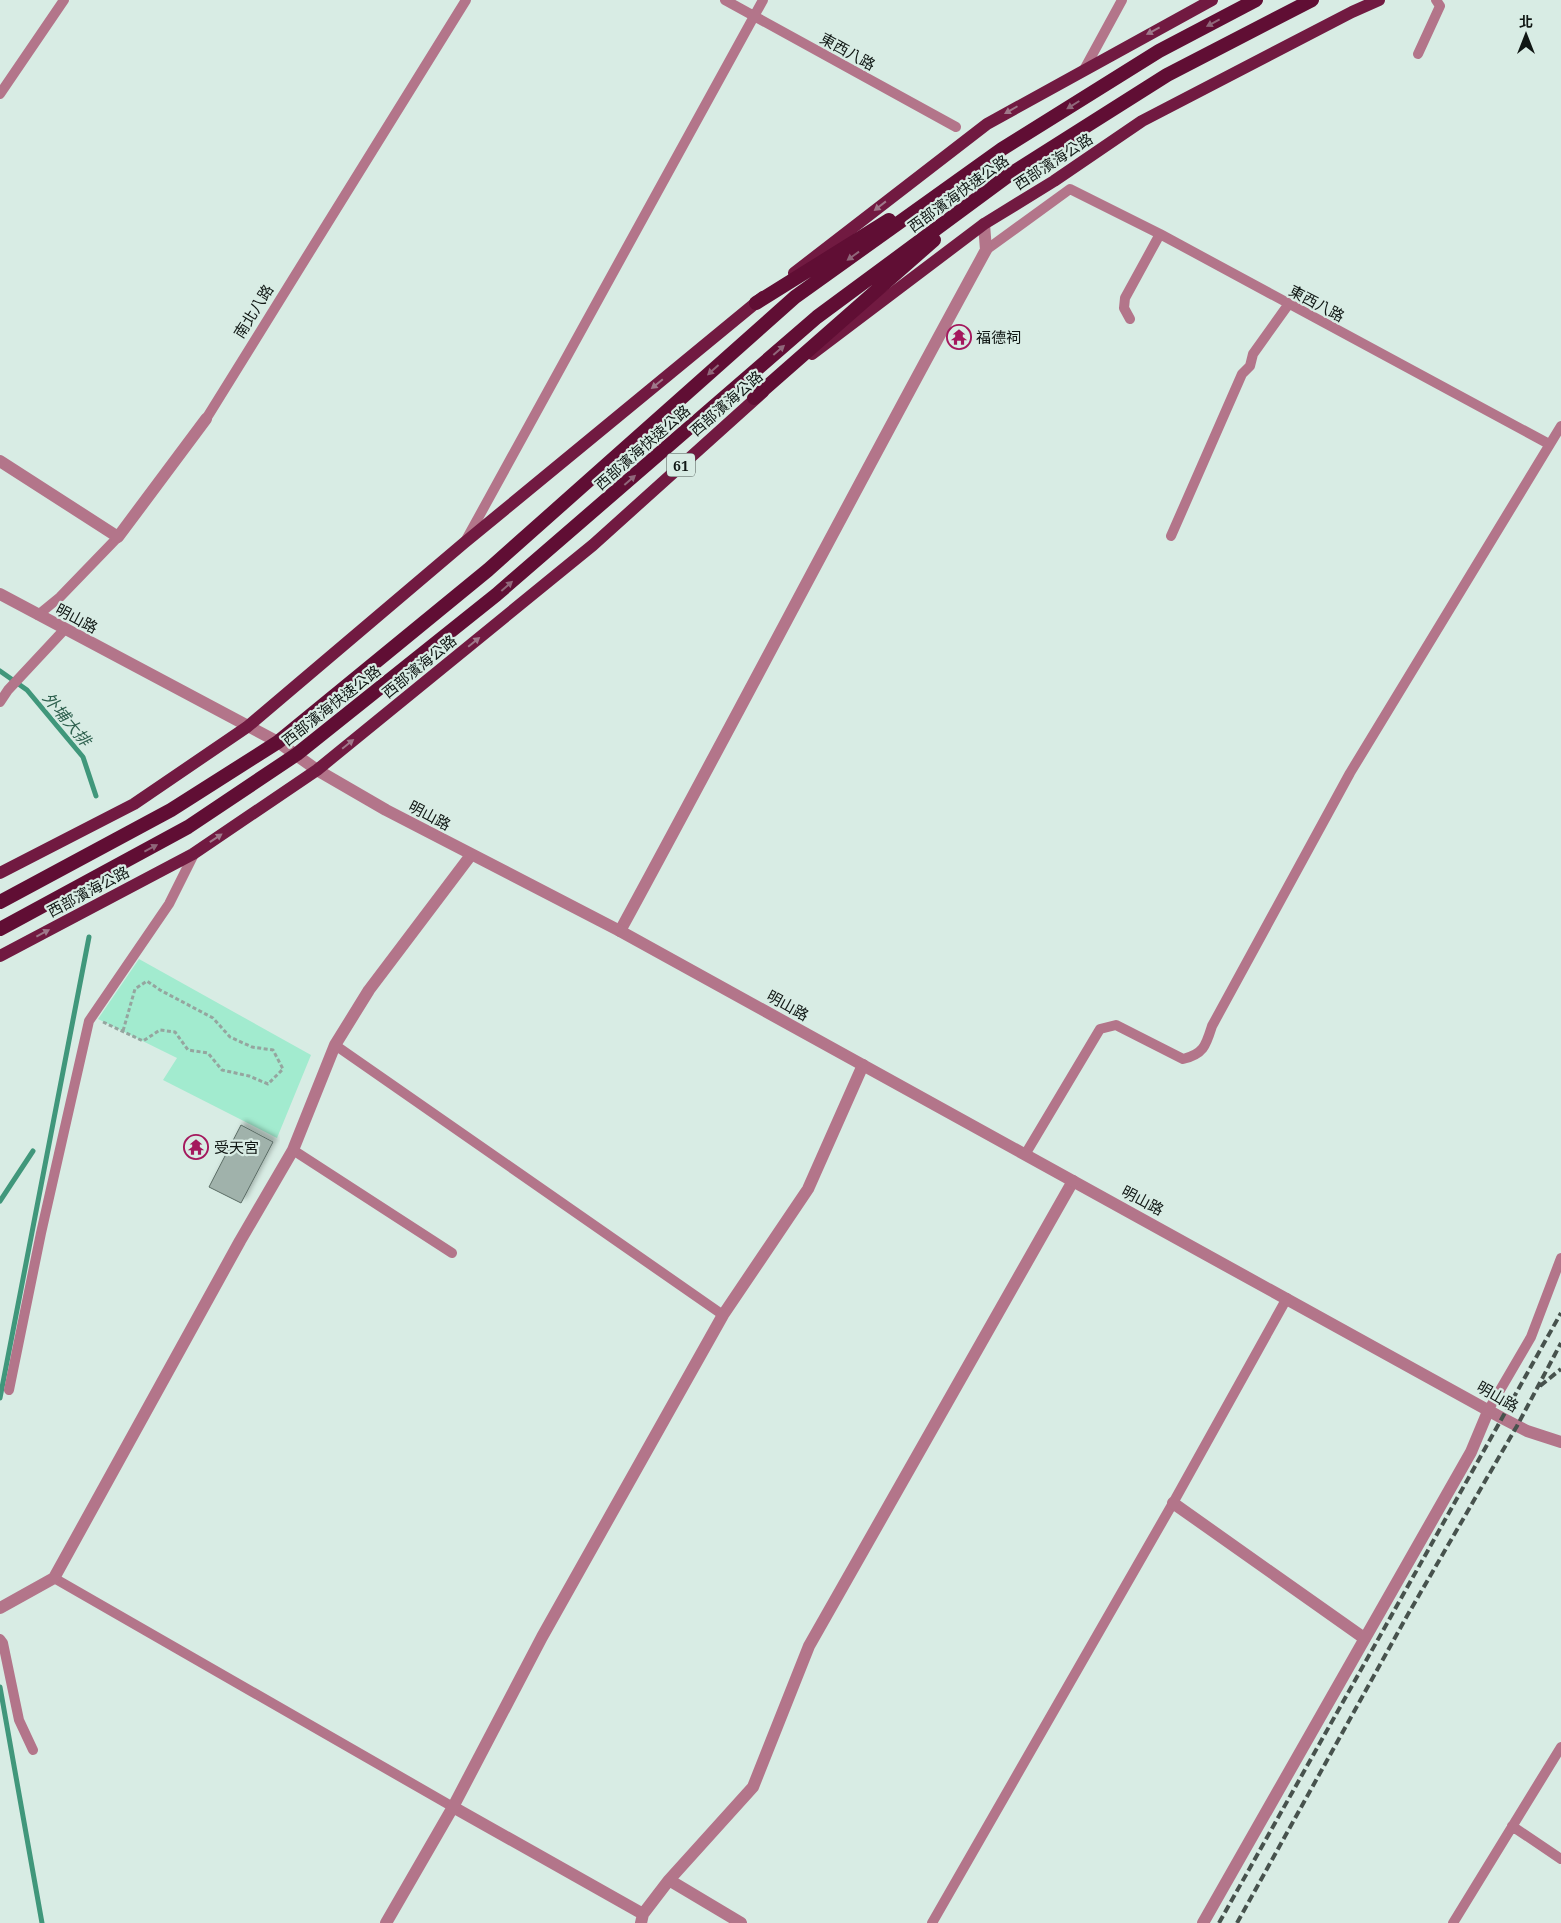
<svg xmlns="http://www.w3.org/2000/svg" width="1561" height="1923" viewBox="0 0 1561 1923" font-family="'Noto Serif','Noto Sans TC',serif">
<style>
.green{fill:#a2ebcf}
.lines{fill:none;stroke-linecap:round;stroke-linejoin:round}
.stream{stroke:#40977b;stroke-width:5}
.building{fill:#a0b2ab;stroke:#5b6c65;filter:url(#shadow)}
.path{stroke:#95a59f;stroke-width:3;stroke-dasharray:4 2.5;stroke-linecap:butt}
.service{stroke:#b3758a;stroke-width:10}
.minor{stroke:#b3758a;stroke-width:12}
.tertiary{stroke:#b3758a;stroke-width:12}
.primary{stroke:#711a41;stroke-width:12}
.trunk{stroke:#600e34;stroke-width:14}
.rail{stroke:#47524d;stroke-width:4;stroke-dasharray:8 4;stroke-linecap:butt}
.oneway{fill:#90677a}
.oneway2{fill:#9f788a}
.labels{text-anchor:middle;dominant-baseline:central;stroke-width:4.5;stroke-linejoin:round;paint-order:stroke}
.shield{fill:#d8ece4;stroke:#4c5752;stroke-width:1}
.shield-label{font-size:14px;font-weight:bold;fill:#101714}
.street-label{font-size:15px;fill:#101714;stroke:#d8ece4}
.poi-label{font-size:15px;fill:#101714;stroke:#d8ece4;text-anchor:start}
.water-label{font-size:16px;font-style:italic;fill:#2f614f;stroke:#d8ece4}
</style>
<defs>
<filter id="shadow"><feDropShadow dx="4.5" dy="-4.5" stdDeviation="2.5" flood-color="#0004"/></filter>
</defs>
<rect width="100%" height="100%" fill="#d8ece4"/>
<!-- green -->
<path class="green" d="M139,959L311,1055L277,1138L163,1080L177,1058L98,1019Z"/>
<g class="lines">
<!-- stream -->
<path class="stream" d="M0,671L27,690L83,757L96,796
M0,1201L33,1151
M0,1398L89,937
M0,1687L42,1923"/>
</g>
<!-- building -->
<path class="building" d="M241,1125L273,1142L241,1203L209,1187Z"/>
<g class="lines">
<!-- path -->
<path class="path" d="M103,1022L143,1041L160,1030L175,1032L188,1050L208,1053L222,1070L249,1076L268,1084L283,1069L273,1050L252,1047L230,1037L213,1018L160,990L147,981L135,989L123,1031"/>
<!-- service -->
<path class="service" d="M725,0L956,127
M1418,54L1440,6L1436,0
M1085,68L1122,0
M0,94L64,0
M986,250L1070,189L1160,234L1549,444
M1130,319L1124,308L1125,298L1160,234
M206,419L466,0
M1171,536L1242,374L1250,366L1253,354L1288,305
M466,540L763,0
M38,615L60,597L118,537
M0,702L8,690L64,630
M335,1045L723,1315
M293,1150L452,1253
M1026,1153L1100,1029L1116,1025L1183,1059C1204,1054 1206,1045 1212,1026L1350,773L1561,426
M9,1390L41,1233L89,1021L169,904L195,852
M1489,1409L1531,1337L1561,1258
M54,1578L453,1807
M0,1639L3,1643L19,1720L33,1750
M1512,1826L1561,1859
M932,1923L1173,1503L1287,1298
M1453,1923L1561,1747"/>
<!-- minor -->
<path class="minor" d="M0,461L118,537L206,419
M620,931C743,705 862,476 986,250L984,224
M1173,1503L1364,1638
M0,1608L54,1578L240,1241L293,1150L335,1045L369,990L471,855
M453,1807L643,1914
M669,1880L741,1923
M386,1923L453,1807L542,1637L723,1315L808,1189L863,1065
M641,1923L643,1914L669,1880L753,1787L809,1646L1073,1181
M1203,1923L1471,1452L1489,1409"/>
<!-- tertiary -->
<path class="tertiary" d="M0,594L278,742L317,770L386,810L620,931L1502,1418L1527,1431L1561,1442"/>
<!-- primary -->
<path class="primary" d="M794,273L987,124L1212,0
M812,354L984,224L1054,181L1142,121L1352,12L1379,0
M0,873L134,804L247,727L464,543L763,297
M0,956L193,854L317,770L593,545L763,392"/>
<!-- trunk -->
<path class="trunk" d="M756,303L889,220
M754,398L934,240
M0,902L171,810L278,742L488,570L795,297L1002,149L1159,51L1256,0
M0,929L188,827L297,754L496,595L817,317L1009,175L1167,75L1312,0"/>
<!-- rail -->
<path class="rail" d="M1540,1386L1561,1369
M1219,1923L1561,1313
M1237,1923L1407,1616L1517,1426L1561,1343"/>
</g>
<!-- one-way arrows -->
<defs><path id="oneway-solid" d="M-6-.8H1V-3.2L6.5 0L1 3.2V.8H-6Z" transform="scale(1.25)"/></defs>
<g class="oneway">
<use href="#oneway-solid" transform="translate(1213 23) rotate(152)"/>
<use href="#oneway-solid" transform="translate(1073 105) rotate(148)"/>
<use href="#oneway-solid" transform="translate(853 256) rotate(144)"/>
<use href="#oneway-solid" transform="translate(779 350) rotate(-41)"/>
<use href="#oneway-solid" transform="translate(713 370) rotate(138)"/>
<use href="#oneway-solid" transform="translate(630 480) rotate(-41)"/>
<use href="#oneway-solid" transform="translate(507 586) rotate(-41)"/>
<use href="#oneway-solid" transform="translate(151 848) rotate(-28)"/>
</g>
<g class="oneway2">
<use href="#oneway-solid" transform="translate(1153 31) rotate(152)"/>
<use href="#oneway-solid" transform="translate(1011 110) rotate(150)"/>
<use href="#oneway-solid" transform="translate(880 206) rotate(142)"/>
<use href="#oneway-solid" transform="translate(657 384) rotate(141)"/>
<use href="#oneway-solid" transform="translate(474 642) rotate(-39)"/>
<use href="#oneway-solid" transform="translate(348 744) rotate(-39)"/>
<use href="#oneway-solid" transform="translate(216 838) rotate(-34)"/>
<use href="#oneway-solid" transform="translate(43 933) rotate(-28)"/>
</g>
<!-- icons -->
<defs>
<symbol id="temple-ring" viewBox="-11 -11 22 22"><circle r="9.5" fill="#d8ece4" stroke="#a4185d" stroke-width="1.5"/><path d="M0-6L5-2H3V0L6.5 2.5H4V6H1.5V3h-3V6H-4V2.5H-6.5L-3 0V-2H-5Z" fill="#a4185d"/></symbol>
</defs>
<g fill-rule="evenodd">
<use href="#temple-ring" x="945" y="323" width="28" height="28"/>
<use href="#temple-ring" x="182" y="1133" width="28" height="28"/>
</g>
<g class="labels">
<!-- shield labels -->
<rect class="shield" x="667" y="453.5" width="28" height="23" rx="4"/>
<g class="shield-label">
<text x="681" y="465">61</text>
</g>
<!-- street labels -->
<g class="street-label">
<text transform="translate(848 51) rotate(29)">東西八路</text>
<text transform="translate(1053 161) rotate(-33)">西部濱海公路</text>
<text transform="translate(958 193) rotate(-36)">西部濱海快速公路</text>
<text transform="translate(1317 303) rotate(28)">東西八路</text>
<text transform="translate(253 311) rotate(-58)">南北八路</text>
<text transform="translate(726 403) rotate(-41)">西部濱海公路</text>
<text transform="translate(642 447) rotate(-41)">西部濱海快速公路</text>
<text transform="translate(77 618) rotate(28)">明山路</text>
<text transform="translate(419 666) rotate(-39)">西部濱海公路</text>
<text transform="translate(331 705) rotate(-38)">西部濱海快速公路</text>
<text transform="translate(430 815) rotate(28)">明山路</text>
<text transform="translate(88 891) rotate(-28)">西部濱海公路</text>
<text transform="translate(788 1005) rotate(29)">明山路</text>
<text transform="translate(1143 1200) rotate(28)">明山路</text>
<text transform="translate(1498 1396) rotate(30)">明山路</text>
</g>
<!-- poi labels -->
<g class="poi-label">
<text x="976" y="337">福德祠</text>
<text x="214" y="1147">受天宮</text>
</g>
<!-- water labels -->
<g class="water-label">
<text transform="translate(67 719) rotate(50)">外埔大排</text>
</g>
</g>
<!-- north arrow -->
<g transform="translate(1526 35)" stroke="#d8ece4" stroke-width="4" paint-order="stroke">
<path d="M0-4L9 19L0 12L-9 19Z" fill="#101714"/>
<text y="-8" font-size="14" font-weight="bold" text-anchor="middle" fill="#101714">北</text>
</g>
</svg>
